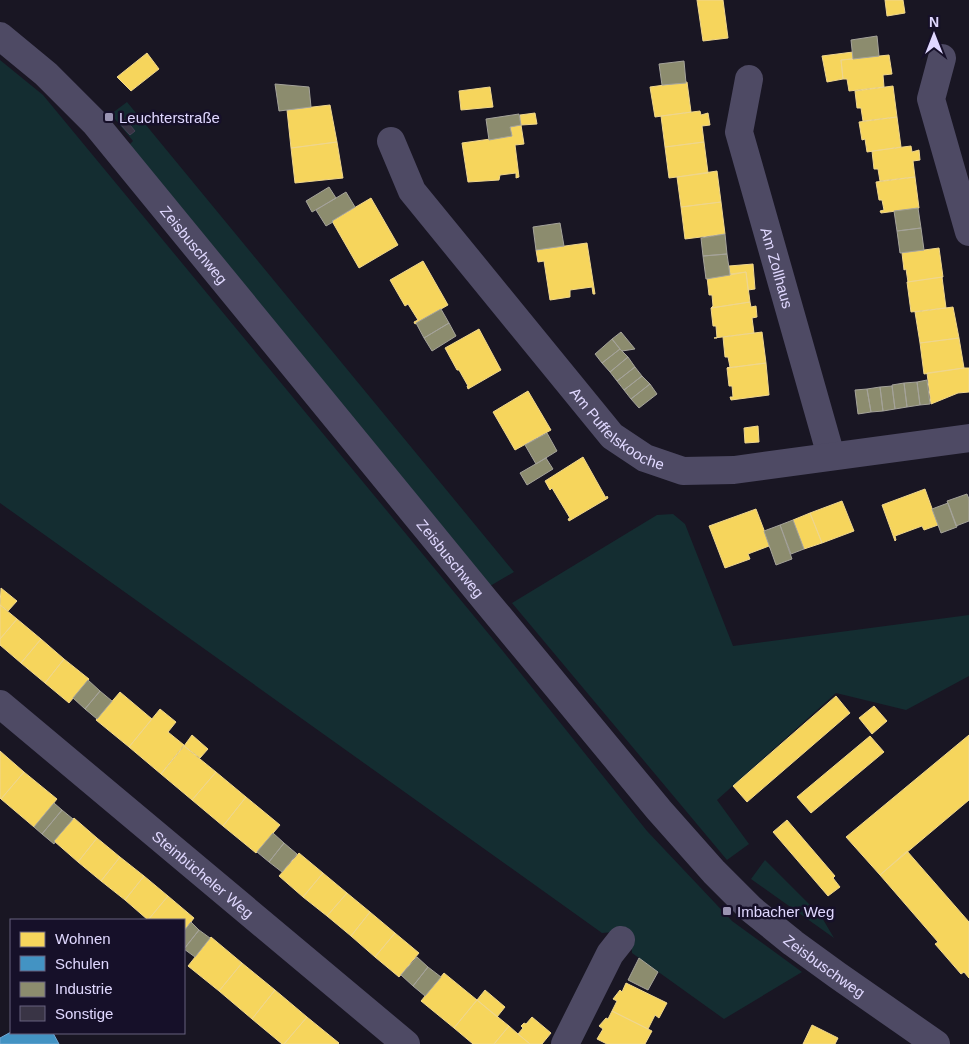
<svg xmlns="http://www.w3.org/2000/svg" width="969" height="1044" viewBox="0 0 969 1044" font-family="Helvetica,sans-serif">
<style>
.green{fill:#142d31}
.homes{fill:#f6d55c;stroke:#efd68d}
.schools{fill:#4393c3;stroke:#72a8d5}
.industry{fill:#8c8c6e;stroke:#a5a39a}
.building{fill:#393445;stroke:#464156}
.lines{fill:none;stroke-linecap:round;stroke-linejoin:round}
.minor{stroke:#4e4a64;stroke-width:28}
.poi-dot{fill:#9a94b2;stroke:#161029;stroke-width:2}
.labels{text-anchor:middle;dominant-baseline:central;stroke-width:5;stroke-linejoin:round;paint-order:stroke}
.poi-label{font-size:15px;fill:#e0d8ff;stroke:#161029;text-anchor:start}
.street-label{font-size:15px;fill:#e0d8ff;stroke:#161029}
</style>
<rect width="100%" height="100%" fill="#191623"/>
<!-- green -->
<path class="green" d="M0,60L43,95L502,650L647,831L732,921L802,972L724,1019L632,953L631,934L626,931L602,933L0,503Z
M127,102L514,572L490,586L128,146L133,141L111,114Z
M673,514L685,524L733,646L969,615V676L906,710L836,693L717,800L749,844L727,860L512,603L657,515Z
M765,860L821,916L834,938L751,879Z"/>
<!-- homes -->
<path class="homes" d="M697,0H723L728,38L703,41Z
M885,0H903L905,13L887,16Z
M853,52V59L841,60L843,79L827,82L822,56Z
M147,53L159,69L131,91L117,77Z
M889,55L892,74L883,75L884,87L849,91L847,79H843L841,60Z
M687,82L691,112L655,117L650,87Z
M893,86L897,117L863,121L861,108H857L855,91Z
M490,87L493,107L461,110L459,91Z
M330,105L337,142L291,148L287,110Z
M700,111L701,115L708,113L710,125L702,126L704,142L665,147L661,116Z
M535,113L537,124L521,125L520,115Z
M897,117L901,147L867,152L865,139L862,140L859,122Z
M521,125L524,144L515,145L519,177L516,178V173L500,175L499,180L468,182L462,143L512,136L510,127Z
M337,142L343,178L295,183L291,148Z
M704,142L708,173L669,178L665,147Z
M911,146L912,152L919,150L920,160L913,161L915,177L880,181L878,169H874L872,151Z
M717,171L721,202L681,207L677,177Z
M915,177L919,208L881,213L880,211L884,210L882,200H879L876,182Z
M371,198L398,245L359,268L332,221Z
M721,202L725,234L685,239L681,207Z
M587,243L595,294H593L592,287L570,290V297L550,300L544,261L538,262L536,250Z
M939,248L943,277L908,282L906,269L904,270L902,253Z
M423,261L448,305L415,324L414,322L418,320L408,304L405,306L390,280Z
M753,264L755,289L748,290L746,272L730,275L729,266Z
M746,272L750,302L711,308L713,306L712,295H709L707,277Z
M942,277L946,308L911,312L907,282Z
M750,302L751,307L756,306L757,317L752,318L754,333L714,338H717L716,326H713L711,308Z
M953,307L959,338L920,343L915,312Z
M479,329L501,370L468,389L467,386H468L459,370H457L445,348Z
M762,332L766,363L727,368L730,367L728,357H725L723,337Z
M959,338L964,368L924,374L920,343Z
M766,363L769,395L731,400L730,397H733L732,386H729L727,368Z
M964,368H969V392L958,393L931,404L927,373Z
M528,391L551,430L515,450L493,412Z
M758,426L759,442L745,443L744,428Z
M583,457L606,498L607,496L608,498L569,521L568,519L570,518L552,488L550,490L545,481Z
M925,489L938,525L924,530L922,526L895,536L896,540L895,541L882,505Z
M842,501L854,531L822,543L810,513Z
M756,509L772,551L769,546L748,554L750,559L725,568L709,526Z
M810,513L822,543L804,549L793,520Z
M1,588L17,601L8,611L0,605Z
M0,605L17,619L0,639Z
M17,619L41,639L21,663L0,645V639Z
M41,639L64,659L45,683L21,663Z
M64,659L89,679L69,703L45,683Z
M120,692L152,719L129,747L96,720Z
M836,696L850,713L747,802L733,786Z
M874,706L887,721L872,734L859,718Z
M160,709L176,722L168,732L184,745L161,774L129,747Z
M192,735L208,749L200,758L184,746Z
M969,735V800L880,875L846,837Z
M870,736L884,752L811,813L797,797Z
M184,746L216,772L192,800L161,774Z
M0,751L24,772L1,799L0,798Z
M24,772L57,799L34,827L1,799Z
M216,772L246,797L223,826L192,800Z
M246,797L280,825L256,853L223,826Z
M74,818L97,838L78,862L54,841Z
M787,820L835,876L833,878L840,887L828,896L773,832Z
M97,838L120,857L101,881L78,862Z
M907,851L969,922V978L964,972L961,974L935,944L938,942L880,875Z
M299,853L323,873L303,897L279,876Z
M120,857L144,876L125,900L101,881Z
M323,873L347,893L327,916L303,897Z
M144,876L168,896L148,920L125,900Z
M347,893L370,912L351,936L327,916Z
M168,896L194,918L184,931V920H148Z
M370,912L395,933L375,957L351,936Z
M395,933L419,953L399,977L375,957Z
M211,937L242,963L219,991L188,966Z
M242,963L275,990L252,1019L219,991Z
M444,973L477,1000L454,1028L421,1001Z
M626,983L667,1003L659,1018L655,1015L648,1029L612,1011L617,1001L613,999L620,990L622,992Z
M275,990L307,1017L284,1044H282L252,1019Z
M485,990L505,1007L497,1017L477,1000Z
M477,1000L509,1026L494,1044H473L454,1028Z
M612,1011L652,1031L645,1044H607L597,1039L603,1029L599,1026L606,1018L608,1019Z
M307,1017L339,1043L338,1044H284Z
M532,1017L551,1033L542,1044H530L518,1034L523,1028L521,1026L524,1023L526,1024Z
M812,1025L838,1038L835,1044H803Z
M509,1026L518,1034L530,1044H494Z"/>
<!-- schools -->
<path class="schools" d="M11,1032L53,1033L59,1044H0V1038Z"/>
<!-- industry -->
<path class="industry" d="M877,36L879,56L853,59L851,40Z
M684,61L686,83L662,85L659,64Z
M275,84L309,87L311,107L279,111Z
M519,114L521,125L510,127L512,136L489,140L486,119Z
M329,187L336,198L312,212L306,201Z
M346,192L355,207L332,221L333,222L326,226L316,210Z
M918,208L921,228L897,231L894,211Z
M560,223L564,246L536,250L533,227Z
M921,228L924,250L900,253L897,231Z
M725,234L727,254L703,256L701,238Z
M727,254L730,275L706,279L703,256Z
M441,309L449,323L424,338L416,323Z
M449,323L456,336L432,351L424,338Z
M621,332L635,349L622,351L620,349L612,339Z
M612,339L620,349L602,363L595,354Z
M620,349L628,357L610,372L602,363Z
M628,357L635,367L617,381L610,372Z
M635,367L642,376L624,390L617,381Z
M642,376L650,384L631,399L624,390Z
M927,380L930,404L920,405L917,382Z
M917,382L920,405L907,407L904,383Z
M904,383L907,407L895,409L892,385Z
M650,384L657,394L639,408L631,399Z
M892,386L895,409L883,411L880,387Z
M880,387L883,411L871,412L867,389Z
M867,389L871,412L858,414L855,390Z
M547,433L557,451L536,464L525,445Z
M546,458L553,469L527,485L520,473Z
M967,494L969,499V521L956,526L947,501Z
M948,503L957,527L941,533L932,509Z
M793,520L804,549L791,554L780,525Z
M780,525L792,559L776,565L764,531Z
M88,680L100,691L85,709L73,698Z
M100,691L112,701L97,719L85,709Z
M54,803L62,810L42,834L34,827Z
M62,810L73,819L54,841L55,842L54,844L42,834Z
M273,833L284,843L269,862L257,852Z
M284,843L297,854L282,872L269,862Z
M191,922L199,930L184,949V931Z
M199,930L210,938L195,957L184,949Z
M417,957L428,967L413,986L401,975Z
M639,958L658,972L648,990L628,980Z
M428,967L441,977L425,996L413,986Z"/>
<!-- building -->
<path class="building" d="M125,119L135,131L130,135L120,124Z"/>
<g class="lines">
<!-- minor -->
<g class="minor">
<path id="s1" d="M0,36L46,74L94,122L486,601L659,810L714,872L751,909L793,943L837,975L936,1044"/>
<path d="M942,58L931,99L969,232"/>
<path id="s2" d="M749,79L739,132L831,456"/>
<path id="s3" d="M391,141L412,191L612,436L645,458L683,471L734,470L969,438"/>
<path id="s4" d="M0,704L406,1044"/>
<path d="M565,1044L610,954L621,940"/>
</g>
</g>
<!-- markers -->
<g class="poi-dot">
<rect x="104" y="112" width="10" height="10" rx="2.5"/>
<rect x="722" y="906" width="10" height="10" rx="2.5"/>
</g>
<g class="labels">
<!-- poi labels -->
<g class="poi-label">
<text x="119" y="117">Leuchterstraße</text>
<text x="737" y="911">Imbacher Weg</text>
</g>
<!-- street labels -->
<g class="street-label">
<text stroke="none"><textPath href="#s1" startOffset="286">Zeisbuschweg</textPath></text>
<text stroke="none"><textPath href="#s2" startOffset="195">Am Zollhaus</textPath></text>
<text stroke="none"><textPath href="#s3" startOffset="370">Am Puffelskooche</textPath></text>
<text stroke="none"><textPath href="#s1" startOffset="691">Zeisbuschweg</textPath></text>
<text stroke="none"><textPath href="#s4" startOffset="265">Steinbücheler Weg</textPath></text>
<text stroke="none"><textPath href="#s1" startOffset="1246">Zeisbuschweg</textPath></text>
</g>
</g>
<!-- legend -->
<rect x="10" y="919" width="175" height="115" fill="#161029" stroke="#67607f"/>
<rect x="20" y="932" width="25" height="15" fill="#f6d55c" stroke="#67607f"/>
<text x="55" y="944" font-size="15" fill="#e0d8ff">Wohnen</text>
<rect x="20" y="956" width="25" height="15" fill="#4393c3" stroke="#67607f"/>
<text x="55" y="969" font-size="15" fill="#e0d8ff">Schulen</text>
<rect x="20" y="982" width="25" height="15" fill="#8c8c6e" stroke="#67607f"/>
<text x="55" y="994" font-size="15" fill="#e0d8ff">Industrie</text>
<rect x="20" y="1006" width="25" height="15" fill="#393445" stroke="#67607f"/>
<text x="55" y="1019" font-size="15" fill="#e0d8ff">Sonstige</text>
<!-- north arrow -->
<g transform="translate(934 35)" stroke="#161029" stroke-width="4" paint-order="stroke">
<path d="M0-4L9 19L0 12L-9 19Z" fill="#e0d8ff"/>
<text y="-8" font-size="14" font-weight="bold" text-anchor="middle" fill="#e0d8ff">N</text>
</g>
</svg>
